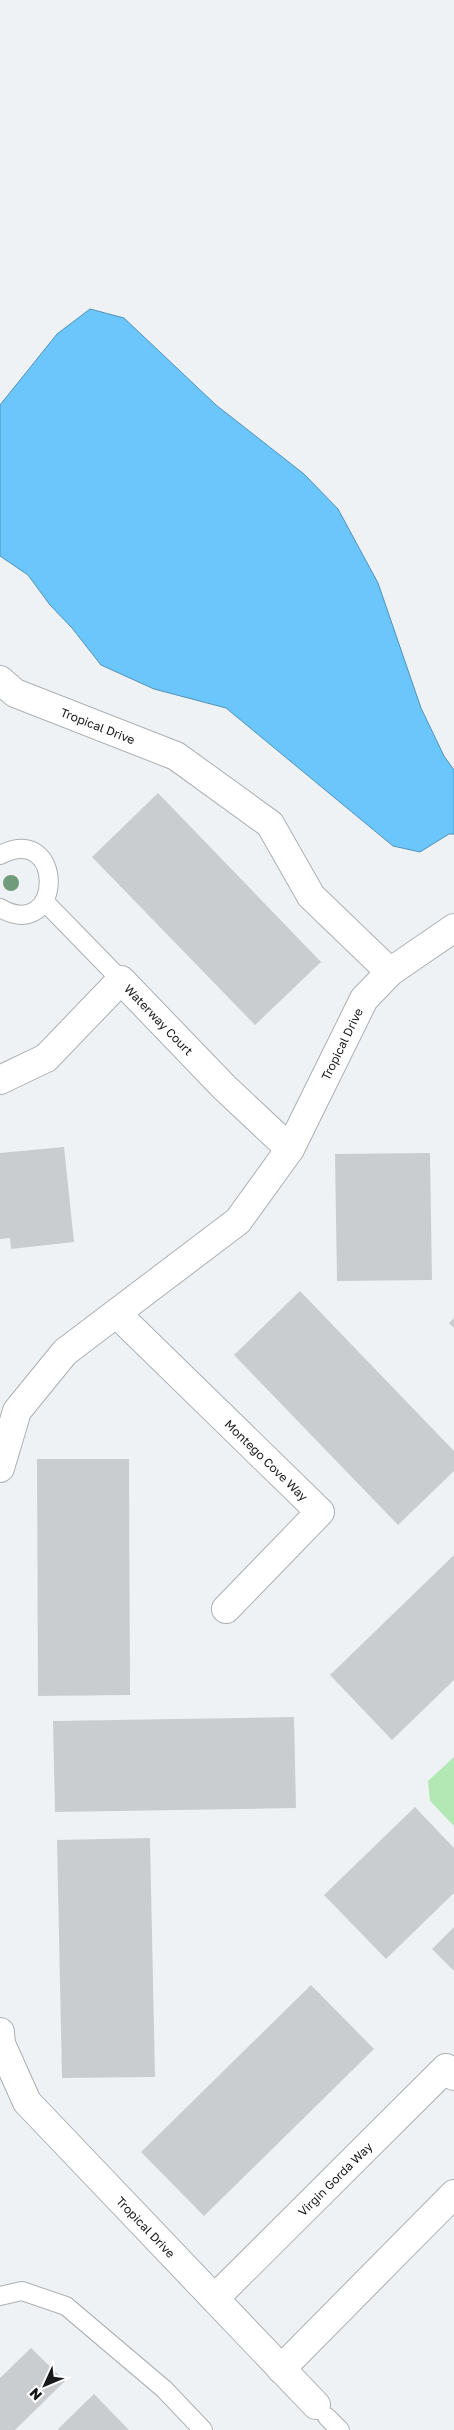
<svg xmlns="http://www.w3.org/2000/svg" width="454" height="2430" viewBox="0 0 454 2430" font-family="'Golos Text',sans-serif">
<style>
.green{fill:#b2e8b4}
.water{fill:#6bc6fb;stroke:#5292b7}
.building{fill:#cacdd0}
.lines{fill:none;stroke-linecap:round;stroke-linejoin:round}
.lane-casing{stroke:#adb0b3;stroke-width:20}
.street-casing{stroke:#adb0b3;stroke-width:30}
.lane{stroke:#fff;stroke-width:18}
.street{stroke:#fff;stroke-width:28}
.tree{fill:#709c7c}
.labels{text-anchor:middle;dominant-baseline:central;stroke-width:4;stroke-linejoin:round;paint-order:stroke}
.street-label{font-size:12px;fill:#171819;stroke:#fff}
</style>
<rect width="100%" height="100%" fill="#eff2f5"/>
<!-- green -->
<path class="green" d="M454,1757V1826L430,1801L428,1781Z"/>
<!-- water -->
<path class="water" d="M90,309L124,318L216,405L304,474L338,509L378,583L421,708L444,756L454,770V834H449L420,852L393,846L226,708L154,689L101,665L72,628L50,605L28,575L0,556V405L57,334Z"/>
<!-- building -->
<path class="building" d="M158,793L321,962L255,1025L92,857Z
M64,1147L74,1242L11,1249L10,1238L0,1239V1153Z
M430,1153L432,1280L337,1281L335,1154Z
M300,1291L454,1451V1471L398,1525L234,1355Z
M454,1318V1328L449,1323Z
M37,1459H129L130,1695L38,1696Z
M454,1555V1680L392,1740L330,1675Z
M294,1717L296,1808L55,1812L53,1721Z
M415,1807L454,1848V1893L386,1959L324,1895Z
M150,1838L155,2077L62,2078L57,1840Z
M454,1927V1971L432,1949Z
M311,1985L374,2049L204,2216L141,2152Z
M31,2348L65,2381L15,2430H0V2378Z
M94,2394L129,2430H59L58,2429Z"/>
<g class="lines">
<defs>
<path id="lane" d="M0,855C66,821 64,944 0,908
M44,901L121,980
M0,2296L22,2291L66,2306L164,2389L203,2430
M327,2417L340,2430"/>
<g id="street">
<path id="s1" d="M0,680L15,693L176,756L270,824L311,896L390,972L364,999L290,1149L238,1221L65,1352L17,1411L0,1468"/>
<path d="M390,972L454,928"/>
<path id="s2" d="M0,1080L46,1058L121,980L224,1087L290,1149"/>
<path id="s3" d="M117,1314L320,1512L226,1609"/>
<path id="s4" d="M0,2032L1,2044L27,2102L316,2405"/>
<path id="s5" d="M215,2298L446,2068L454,2076"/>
<path d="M281,2369L454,2194"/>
</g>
</defs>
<!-- lane casing -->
<use href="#lane" class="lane-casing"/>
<!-- street casing -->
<use href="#street" class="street-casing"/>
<!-- lane -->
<use href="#lane" class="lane"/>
<!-- street -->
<use href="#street" class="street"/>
</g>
<!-- trees -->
<circle class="tree" cx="11" cy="883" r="8"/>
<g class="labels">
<!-- street labels -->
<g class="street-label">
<text stroke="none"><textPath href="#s1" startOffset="109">Tropical Drive</textPath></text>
<text stroke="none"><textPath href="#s2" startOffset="214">Waterway Court</textPath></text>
<text transform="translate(342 1044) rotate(-64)">Tropical Drive</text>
<text stroke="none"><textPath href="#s3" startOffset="209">Montego Cove Way</textPath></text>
<text stroke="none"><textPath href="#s5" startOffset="169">Virgin Gorda Way</textPath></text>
<text stroke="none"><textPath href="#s4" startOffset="248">Tropical Drive</textPath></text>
</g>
</g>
<!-- north arrow -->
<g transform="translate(45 2385) rotate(226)" stroke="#ffffff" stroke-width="4" paint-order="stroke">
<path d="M0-4L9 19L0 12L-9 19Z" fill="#171819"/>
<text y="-8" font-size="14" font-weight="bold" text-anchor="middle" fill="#171819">N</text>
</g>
</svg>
